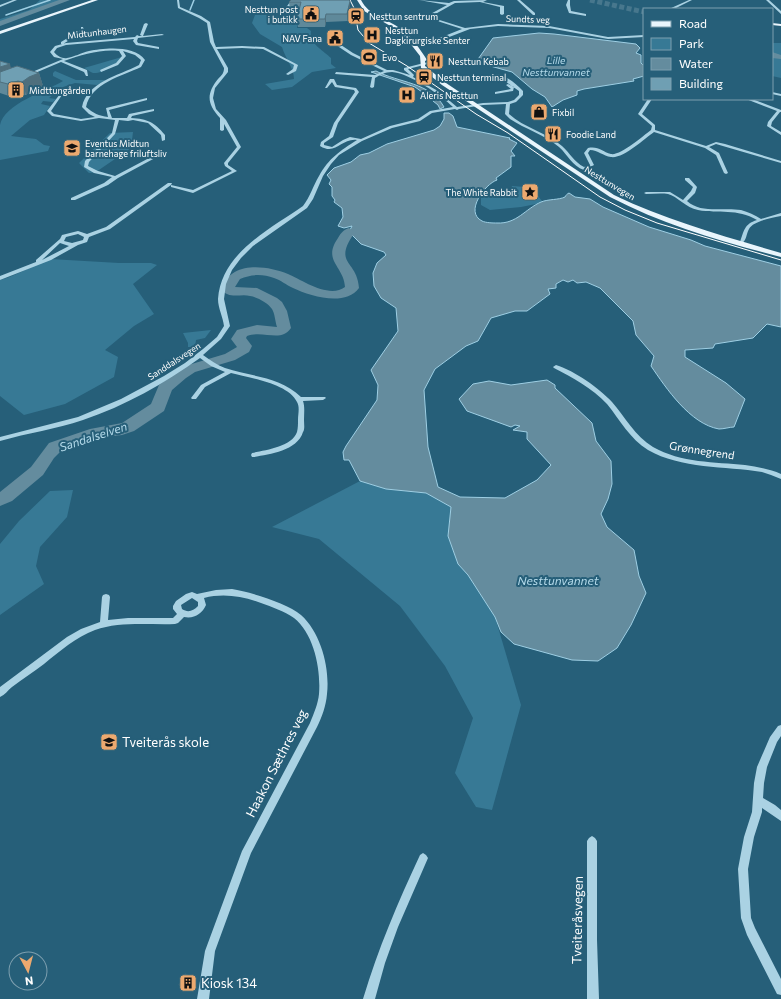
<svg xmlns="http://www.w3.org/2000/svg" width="781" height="999" viewBox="0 0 781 999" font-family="Commissioner,sans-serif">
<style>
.green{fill:#377995}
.water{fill:#648c9e;stroke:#9ecfe4}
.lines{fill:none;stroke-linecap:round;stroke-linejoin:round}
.stream{stroke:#9ecfe4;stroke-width:1.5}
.river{fill:#648c9e;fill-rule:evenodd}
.major-tunnel{stroke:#47778d;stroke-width:5;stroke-dasharray:5 2.5;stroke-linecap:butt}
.minor{fill:#aad2e3;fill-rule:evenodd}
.major{fill:#e9f5fc;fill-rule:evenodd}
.tram{stroke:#fff;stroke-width:1}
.wall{fill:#5f899a}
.shaded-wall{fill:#4e6f7d}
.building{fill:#6f9fb3;stroke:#4e6f7d}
.labels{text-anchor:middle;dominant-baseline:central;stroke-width:4;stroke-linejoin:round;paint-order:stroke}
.far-poi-label{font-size:9px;fill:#fff;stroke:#265f79;text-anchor:start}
.far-street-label{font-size:9px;fill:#fff;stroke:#265f79}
.far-water-label{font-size:10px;font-style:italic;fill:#b5dbeb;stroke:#265f79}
.street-label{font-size:11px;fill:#fff;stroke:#265f79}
.water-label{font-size:12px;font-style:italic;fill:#b5dbeb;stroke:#265f79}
.near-poi-label{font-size:13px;fill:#fff;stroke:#265f79;text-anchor:start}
.near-street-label{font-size:13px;fill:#fff;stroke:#265f79}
</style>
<rect width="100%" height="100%" fill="#265f79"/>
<!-- green -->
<path class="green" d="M40,0H60L38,11L0,23V19L29,10Z
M255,15H266L270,17L285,15L289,21L298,23L297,28H307L311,31C309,44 323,50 331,58V64L336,68L312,72L292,87L272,90L265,84L294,79C294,68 285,58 282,47L260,34L252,23Z
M772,43H781V78L772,76Z
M122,57C117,64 102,74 93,73C90,72 87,69 84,68Z
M55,71L76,80H106L97,85L75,83L63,87L49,98L56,99L53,102L43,101L41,104L50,106L44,115L30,120L11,136L36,139L44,145L50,146L48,151L0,160C0,149 0,136 0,125C4,104 46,91 63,81L53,76V73Z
M133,132L131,148L96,172L89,173L79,163L110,133Z
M512,186L525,187L528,190V193L538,196L542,201L536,204L521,207L490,210L481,205V198L494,191L506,193L511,190Z
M50,259L119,263H151L157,265L133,284L154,314L134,326L105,350L118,357L114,377L65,404L24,415L0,396V280C18,275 33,265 50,259Z
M211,330L205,338L196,340L195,347H188V343L183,333Z
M360,481L386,489L426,493L451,507L448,536L458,564L468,575L495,617L521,705L492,810L476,807L455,773L473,718L445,666L400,606L319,539L272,527Z
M73,490L67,517L40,547L36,566L44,584L0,615V544L19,521L50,491Z"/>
<!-- water -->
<path class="water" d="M539,33L554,34L636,44L640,48L636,53L641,55V63L644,66V76L633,79L634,81L584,89L577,91V95L563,100L552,107L545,97L532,89L512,72L476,62L493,38Z
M376,71C399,83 430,82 444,107L440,109L438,105L433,101V100L415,87L371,72Z
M444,113H449L453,116L457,127L510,138L509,139L517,143L511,151L515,156H511V167L496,178L497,180C485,184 464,212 482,221C486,223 494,223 497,223C517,224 525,209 541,202C548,199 559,200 565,197C566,195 567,194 569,193L575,197L590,199L603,207L649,227L691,240L705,246L781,266V327L767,324L753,338L715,344L713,348L685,350V357L726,383L745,399L734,427C730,427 724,429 719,429C690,424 666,388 651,366L654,356L636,335L633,321L600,288L586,282L577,283L573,280L568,282L563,280L556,284V288L548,289L550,294L527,311H515L491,318L478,341L466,346L435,369L424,390L428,447L438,487L460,497L505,498L537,480L551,465L527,439V432L513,430L520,426L515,425L511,427L467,411L459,399L473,384L489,381L511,385L547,380L555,385V388L592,423L596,441L611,461L612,484L608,499L601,514L607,527L634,550L639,576L646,593L631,625L617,648L598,661L572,660L514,644L501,632L495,617L468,575L458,564L448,536L451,507L426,493L386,489L360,481L349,460H344L343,452L346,446L377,400L378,385L371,370L398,331L396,308L381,298L374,286L373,273L377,263L386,255L384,252L361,244L349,232L352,226L344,228L338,226L343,217L342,208L334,202L335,200L332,196V187L329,184L331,180L327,175L334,168L351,162L360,155L369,153L387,144L434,130L440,126L444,119Z"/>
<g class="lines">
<!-- stream -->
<path class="stream" d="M190,10L194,0
M6,15L50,0"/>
<!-- river -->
<path class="river" d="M59,0H70L0,26V21Z
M772,52L781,55V59L772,58Z
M349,228L355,232C332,265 357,259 359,288C345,307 310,296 293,288C286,285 281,280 274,278C263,274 251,274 240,279L235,287L257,288L277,298L282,302L287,311L291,328C281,343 264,330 247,336L246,338L252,346L249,352L235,360L195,372L186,378L172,390L164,411L134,431L122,435L98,438L61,451L54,458L43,475L12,501L0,506V492L31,467L49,443L90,429L122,423L151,404L159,385L176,372L185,366L225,354L237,347L231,339L237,330L257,325L277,327C275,321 275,314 272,309C268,303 257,297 250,296C241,293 229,300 221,289C231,261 265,265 288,274C302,280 329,299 345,287C344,266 322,261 338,238C341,233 343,230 349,228Z"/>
<!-- major-tunnel -->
<path class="major-tunnel" d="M590,0L644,12"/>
<!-- minor -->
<path class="minor" d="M13,0H17L0,7V5Z
M177,0H179L180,7L201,16L210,22L214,42L216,47L242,46L264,47L298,65L296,71L288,75L286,74L293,69L294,65L263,49L242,48L217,49L228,68V72L215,88L213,98L216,109L226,120L241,147L228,163V165L237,171L193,193L171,187V185L110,229L89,237L87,242L78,245L51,260L0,280V276L36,262V260L60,239L62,235L78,231L87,234L106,227L168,183H172L171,185L193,190L232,171L225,166L224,163L237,147L224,124V130L222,131L220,130V118C207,104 206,94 218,79C222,75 224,73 224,68L210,42L207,23L199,18L178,8ZM78,234L84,237L83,240L72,243L64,241L66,237ZM60,243L69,246L42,260Z
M299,0H304L292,4L288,10L285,9L290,2Z
M419,0L449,3L454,1L487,0L483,2L504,6V14L502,15L500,14V7L480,2L455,3L430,17L465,28L498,24L549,26L608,37L644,35V37L608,39L549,28L498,26L470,29L444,39L413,43L412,41L442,37L462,29L425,17L447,5Z
M517,0H520L535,13V15H533Z
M568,0H570V5L571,11L586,14V16L569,13L566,5Z
M689,0H692L674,9H669Z
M766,0H769L781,11V14Z
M146,23L148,24L143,36L162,34L164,35L138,38L137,41L138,43L159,47V49L136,45L133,41L134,39L66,45L57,48L54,52C57,56 63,59 67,58C74,57 81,53 89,51C104,48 135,45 145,60L141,67C122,76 91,83 86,107C93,113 99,116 108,117L106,108L147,98V100L109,110L112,118H127L129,114L154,109V111L132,116L131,118C148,119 154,122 165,135V140L162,141L161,135L148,123L133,120L128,121L119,120L115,134L89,162L88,166L98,171L115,176L151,157L155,158L118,178L108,185L75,200H71V198L104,183L112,177L94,173L84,167L85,161L112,133L115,120L99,118L81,121L52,116L47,111L60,94L62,95L51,111L54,114L81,119L95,117L89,114L82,107C87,82 118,76 139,65L141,60L135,55L123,51L126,56L118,65L101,72L100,70L116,63L122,56L119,51C100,49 82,55 64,61L87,70L88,76H86L84,72L61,62L28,76L25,75L63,59L54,57L50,52L55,46L66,43L135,37L137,35L139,36H142L140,35L144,24Z
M81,27H83L84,31L63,44H61V42L81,30Z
M330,39H332L353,53L387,70H393L410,75L404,70V68L428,62V64L408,69L414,75L413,77L438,91L457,107L483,103L508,102L514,100L519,95V91L502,79L490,75C502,71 515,83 523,91V95L516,102L510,104L509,114C524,128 546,132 562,146C570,153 574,162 584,167L590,165L584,153L588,148C599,146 602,152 611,154C620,156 643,136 651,130L652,126L638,114L648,99H652L642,114L655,125V130L706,146L716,142L725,144L781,161V163L716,144L709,147L719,153L728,173L726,174L724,173L716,155L705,148L654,132C644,139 623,159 611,157C603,156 598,150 590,150L588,153L594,165L584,170C572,166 568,155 559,147C545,135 525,129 510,119L505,114L506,104L483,105L459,109L457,110L455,109L432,113L420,121L392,128L362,141L339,155L331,164L323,176L313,199L307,208L253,246L241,258L232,270L226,284L224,299L230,326L221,339L203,355C210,360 217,365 225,368C251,377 280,376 301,397H325L326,398L323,400L303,401C305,407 304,413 304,420C304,424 305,429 303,432C297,451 270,454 254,457H252L251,455L252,453C265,450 292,447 297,432C298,428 298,424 298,420C298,414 300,407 297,402C288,383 249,378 231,373L205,387L196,399H192L191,398L201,385L225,372L211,366L200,358C165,383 125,406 83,420C56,429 28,433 0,441V437L78,417L121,399L164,376L185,363L203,349L217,337L224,326C223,317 218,308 218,299C221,253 270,229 303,206C310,197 313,186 319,176C329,158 340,151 357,140C341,138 336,156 320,146L321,142L329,136L334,123L355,92L354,90L335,87L332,82L327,88H325L330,79H334L337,85L356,88L359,92L338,123L333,137L324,143V145L332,147L343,140L350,137L361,139L390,126L418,119L430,111L453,107C441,95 409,73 392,72C385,72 380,75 375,78L374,87L372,88L370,87L372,77L335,74L336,72L375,75L384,71L351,55L330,41Z
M508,84L514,87L513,91L495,94V92L511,89L506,85Z
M772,92L781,94V96L772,94Z
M746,99H752L781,110V112H780L772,122L771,126L781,132V135L767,126L768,122L777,111Z
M685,178H689L697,187L695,193L687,201C701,214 723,207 741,210C748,212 755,215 761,219L781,213V216C772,218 753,221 749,229C746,234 747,240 742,243L740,242C744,231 744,224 757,220C737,208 719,214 698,210C686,208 677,196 668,194C661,193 653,194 646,194L644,193L646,192H670L683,200L691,191L693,187L685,180Z
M556,365C575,371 599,388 612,402C625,417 635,436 653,447C681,463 715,462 745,465C757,467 770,469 781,474V479L771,475L762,472C725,466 681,469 648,450C630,439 620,420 607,404C592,388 573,378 554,368L553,367Z
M232,589C250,592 287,603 301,615C321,633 330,668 327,694C326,706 322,717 317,727L251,853L215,951L209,999H197L205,951L242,851L310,723C314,713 318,704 319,694C321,669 314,634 294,618C284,611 272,607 261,603C242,596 223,593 204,598L206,605C202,614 194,619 184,617L178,623L175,624C149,625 120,621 95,630C76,637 60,651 44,664C34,672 22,679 12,687C8,690 5,695 0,697V687L67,637L81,629L100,622L102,597L103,595L106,594L109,595L110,597L108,620L128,618H173L177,614L173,609V606L176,601L186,594L192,592L197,594L216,590ZM192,598L198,602V606C193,611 188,613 182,609L181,605Z
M781,725V736L777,742L767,767L764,783L763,798L775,805L781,810V821L762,808V812L754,837L748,869L751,918L755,928L781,979V995L777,994L747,935L741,918L738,869L744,837L752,812L754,783L757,767L770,737L778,726Z
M592,836L595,838L597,841V940L599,999H587V841L589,838Z
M423,853L426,855L428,858L398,927L385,963L375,999H363C378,949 398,902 420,855Z"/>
<!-- major -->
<path class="major" d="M92,0H98L0,34V31Z
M357,0H361C369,16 388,19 401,29C412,37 420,49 427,60L425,61V66L446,83L614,195C668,221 724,236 781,253V257C722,242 664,225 610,197L442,85L421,68L420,56L406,38L394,28L364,11Z
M772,23L781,24V26L772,25Z"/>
<!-- tram -->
<path class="tram" d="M350,0L354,8L358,30L369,43L407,66L476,114L508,133L600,197L625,210L657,223L781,260"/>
</g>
<!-- wall -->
<path class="wall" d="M291,0L350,9L348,21L326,22L325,27H298L297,19L300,10H290L289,2Z
M0,61L11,68L39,73L43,86L32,90L26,95L21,94L12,97L0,93Z
M195,978L196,980L191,991L181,987L179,985Z"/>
<!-- shaded-wall -->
<path class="shaded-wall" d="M350,1V9L348,21L347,14Z
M326,14V22L325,27V19Z
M10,64L13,77L0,81V67Z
M39,73L43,86L32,90L26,95L22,82L29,77Z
M18,81L21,94L12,97L8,84Z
M195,978L196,980L191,991L190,989Z"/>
<!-- building -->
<path class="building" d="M291,0H349L350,1L347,14H326L325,19H297L301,2H289Z
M0,61L10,64L0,67Z
M17,66L39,73L29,77L22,82L18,81L8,84L0,82V72Z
M185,974L195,978L190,989L179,985Z"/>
<!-- icons -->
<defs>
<symbol id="civic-square" viewBox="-11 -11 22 22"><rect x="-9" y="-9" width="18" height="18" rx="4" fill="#eca96f" stroke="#265f79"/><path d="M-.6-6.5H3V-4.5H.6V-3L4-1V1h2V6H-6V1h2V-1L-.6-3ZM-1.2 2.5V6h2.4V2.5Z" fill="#111"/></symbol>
<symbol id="station-square" viewBox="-11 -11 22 22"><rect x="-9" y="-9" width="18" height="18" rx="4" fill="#eca96f" stroke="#265f79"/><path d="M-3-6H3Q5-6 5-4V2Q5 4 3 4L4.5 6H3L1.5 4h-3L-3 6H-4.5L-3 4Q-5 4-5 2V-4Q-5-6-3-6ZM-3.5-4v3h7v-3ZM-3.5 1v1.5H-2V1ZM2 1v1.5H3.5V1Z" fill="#111"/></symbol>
<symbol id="hospital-square" viewBox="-11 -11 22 22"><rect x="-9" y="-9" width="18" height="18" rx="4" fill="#eca96f" stroke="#265f79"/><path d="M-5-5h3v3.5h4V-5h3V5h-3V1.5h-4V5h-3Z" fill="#111"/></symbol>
<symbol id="stadium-square" viewBox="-11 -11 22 22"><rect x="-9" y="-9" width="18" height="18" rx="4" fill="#eca96f" stroke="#265f79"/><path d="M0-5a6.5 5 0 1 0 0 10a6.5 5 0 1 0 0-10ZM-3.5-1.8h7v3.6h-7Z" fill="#111"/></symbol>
<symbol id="restaurant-square" viewBox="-11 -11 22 22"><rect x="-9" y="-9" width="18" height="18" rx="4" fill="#eca96f" stroke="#265f79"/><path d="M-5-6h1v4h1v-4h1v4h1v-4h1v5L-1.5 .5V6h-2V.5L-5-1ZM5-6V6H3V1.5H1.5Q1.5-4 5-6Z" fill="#111"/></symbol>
<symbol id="building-square" viewBox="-11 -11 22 22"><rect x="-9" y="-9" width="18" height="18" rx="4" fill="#eca96f" stroke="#265f79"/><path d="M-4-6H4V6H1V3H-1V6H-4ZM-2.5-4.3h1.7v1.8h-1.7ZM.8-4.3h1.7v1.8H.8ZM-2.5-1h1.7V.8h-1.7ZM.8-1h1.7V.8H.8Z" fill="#111"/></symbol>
<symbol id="shop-square" viewBox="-11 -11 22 22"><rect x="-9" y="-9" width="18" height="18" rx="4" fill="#eca96f" stroke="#265f79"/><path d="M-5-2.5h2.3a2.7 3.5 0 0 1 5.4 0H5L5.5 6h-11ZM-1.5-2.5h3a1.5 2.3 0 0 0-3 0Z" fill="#111"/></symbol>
<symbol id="school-square" viewBox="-11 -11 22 22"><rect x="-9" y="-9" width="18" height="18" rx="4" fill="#eca96f" stroke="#265f79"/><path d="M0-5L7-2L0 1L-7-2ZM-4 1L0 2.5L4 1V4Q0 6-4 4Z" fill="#111"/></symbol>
<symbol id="sight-square" viewBox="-11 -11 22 22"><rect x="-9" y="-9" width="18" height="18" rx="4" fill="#eca96f" stroke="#265f79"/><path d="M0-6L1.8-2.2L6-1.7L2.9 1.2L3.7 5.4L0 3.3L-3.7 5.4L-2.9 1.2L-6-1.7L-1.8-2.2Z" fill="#111"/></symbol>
</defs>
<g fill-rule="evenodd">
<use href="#civic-square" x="301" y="4" width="20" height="20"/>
<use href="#station-square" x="346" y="6" width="20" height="20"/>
<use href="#hospital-square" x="362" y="25" width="20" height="20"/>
<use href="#civic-square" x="325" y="28" width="20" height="20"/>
<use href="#stadium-square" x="359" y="47" width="20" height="20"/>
<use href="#restaurant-square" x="425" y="51" width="20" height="20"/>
<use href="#station-square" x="414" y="67" width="20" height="20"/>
<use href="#building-square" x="6" y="80" width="20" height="20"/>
<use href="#hospital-square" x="397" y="85" width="20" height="20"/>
<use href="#shop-square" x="529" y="102" width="20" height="20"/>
<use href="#restaurant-square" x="543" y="124" width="20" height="20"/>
<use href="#school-square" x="62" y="138" width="20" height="20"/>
<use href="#sight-square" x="520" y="182" width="20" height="20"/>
<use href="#school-square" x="99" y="732" width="20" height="20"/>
<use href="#building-square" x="178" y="973" width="20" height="20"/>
</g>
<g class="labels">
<!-- far-poi labels -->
<g class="far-poi-label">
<text x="298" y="9" text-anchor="end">Nesttun post<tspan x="298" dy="10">i butikk</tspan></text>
<text x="369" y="16">Nesttun sentrum</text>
<text x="385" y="30">Nesttun<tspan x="385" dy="10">Dagkirurgiske Senter</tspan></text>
<text x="322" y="38" text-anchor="end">NAV Fana</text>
<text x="382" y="57">Evo</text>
<text x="448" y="61">Nesttun Kebab</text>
<text x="437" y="77">Nesttun terminal</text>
<text x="29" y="90">Midttungården</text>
<text x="420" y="95">Aleris Nesttun</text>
<text x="552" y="112">Fixbil</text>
<text x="566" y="134">Foodie Land</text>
<text x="85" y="143">Eventus Midtun<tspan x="85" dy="10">barnehage friluftsliv</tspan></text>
<text x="517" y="192" text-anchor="end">The White Rabbit</text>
</g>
<!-- far-street labels -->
<g class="far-street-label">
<text transform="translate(528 19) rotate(2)">Sundts veg</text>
<text transform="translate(97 32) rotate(-7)">Midtunhaugen</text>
<text transform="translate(610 183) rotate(31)">Nesttunvegen</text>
<text transform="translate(174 361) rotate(-33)">Sanddalsvegen</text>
</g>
<!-- far-water labels -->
<g class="far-water-label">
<text x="556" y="60">Lille<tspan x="556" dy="12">Nesttunvannet</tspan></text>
</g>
<!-- street labels -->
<g class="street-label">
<text transform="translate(702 450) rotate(9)">Grønnegrend</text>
</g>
<!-- water labels -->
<g class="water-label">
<text transform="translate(93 436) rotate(-18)">Sandalselven</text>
<text x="558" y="580">Nesttunvannet</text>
</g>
<!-- near-poi labels -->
<g class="near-poi-label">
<text x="122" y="742">Tveiterås skole</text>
<text x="201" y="983">Kiosk 134</text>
</g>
<!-- near-street labels -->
<g class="near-street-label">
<text transform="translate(276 763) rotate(-63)">Haakon Sæthres veg</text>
<text transform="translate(577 920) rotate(-89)">Tveiteråsvegen</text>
</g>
</g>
<!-- legend -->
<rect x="643" y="8" width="130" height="92" fill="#265f79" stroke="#7d9faf"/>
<rect x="651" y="21" width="20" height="6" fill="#e9f5fc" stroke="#7d9faf"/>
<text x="679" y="28" font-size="12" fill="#ffffff">Road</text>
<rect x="651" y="38" width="20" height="12" fill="#377995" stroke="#7d9faf"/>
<text x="679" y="48" font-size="12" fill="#ffffff">Park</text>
<rect x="651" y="58" width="20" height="12" fill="#648c9e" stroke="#7d9faf"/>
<text x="679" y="68" font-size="12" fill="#ffffff">Water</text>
<rect x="651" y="78" width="20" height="12" fill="#6f9fb3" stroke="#7d9faf"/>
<text x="679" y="88" font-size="12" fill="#ffffff">Building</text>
<!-- north arrow -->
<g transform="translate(28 971) rotate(173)"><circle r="19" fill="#265f79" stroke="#7d9faf"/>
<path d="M0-3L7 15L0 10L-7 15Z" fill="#eca96f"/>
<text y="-6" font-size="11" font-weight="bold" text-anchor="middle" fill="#ffffff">N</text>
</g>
</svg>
